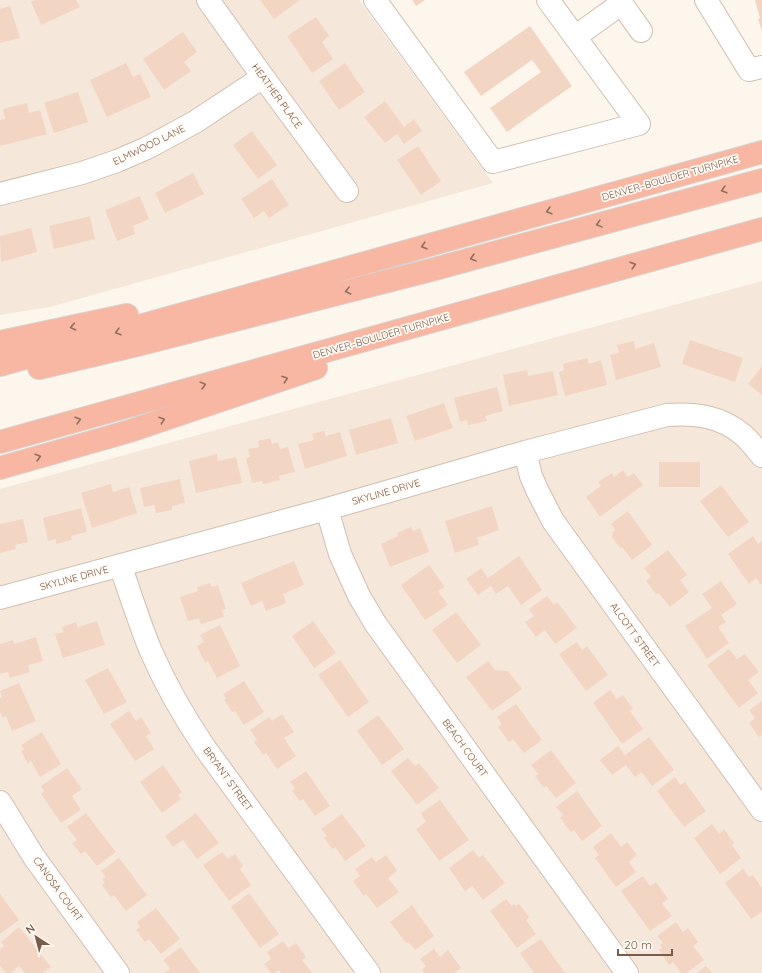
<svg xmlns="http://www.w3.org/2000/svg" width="762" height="973" viewBox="0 0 762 973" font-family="Quicksand,sans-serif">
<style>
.residential{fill:#f5e8da}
.building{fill:#f3d5c3}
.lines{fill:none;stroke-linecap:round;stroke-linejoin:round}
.minor-casing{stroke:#d1beb0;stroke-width:24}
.highway-casing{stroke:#dad1cd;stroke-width:24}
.minor{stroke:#fff;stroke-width:22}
.highway{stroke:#f7b7a3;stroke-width:22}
.oneway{stroke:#936e5e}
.labels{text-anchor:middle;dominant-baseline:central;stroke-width:3.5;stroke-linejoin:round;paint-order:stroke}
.street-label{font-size:10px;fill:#7a5c4d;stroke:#fffaf3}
</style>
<rect width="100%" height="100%" fill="#fdf6ec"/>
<!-- residential -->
<path class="residential" d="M0,0H359L493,183L50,307L0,315Z
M762,281V973H0V489Z"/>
<!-- building -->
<path class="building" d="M35,0H76L80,7L41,25L31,2Z
M260,0H300L274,19Z
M412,0H425L416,6Z
M755,0H762V31L758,19L760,18Z
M10,6L20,38L0,43V9Z
M316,17L329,36L322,42L333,59L312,73L287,36Z
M530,26L572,86L507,132L490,108L541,72L532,60L481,96L464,72Z
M183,32L197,52L184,62L191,71L164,90L143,59Z
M126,63L133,77L140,74L151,97L107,117L90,80Z
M345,63L365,92L339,110L319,81Z
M78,92L88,122L54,133L44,103Z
M385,101L404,127L414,119L422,131L404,144L397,134L385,143L364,117Z
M27,103L29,113L40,110L47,134L0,146V120L5,119L3,109Z
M252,131L277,165L258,179L233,145Z
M418,146L441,181L421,195L397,160Z
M193,173L204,194L165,213L155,193Z
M272,179L289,205L269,218L264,211L254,218L241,199Z
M140,196L149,219L133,226L135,234L117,241L105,210Z
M90,216L95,239L54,249L49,226Z
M31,228L37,252L1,262L0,236Z
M690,340L743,358L735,382L682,364Z
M634,341L635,349L654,343L661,367L616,380L610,355L619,353L617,345Z
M587,358L589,364L601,360L607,385L565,396L559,372L564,370L563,364Z
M762,366V395L748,384Z
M527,370L528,376L553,371L558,395L509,406L503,375Z
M497,387L503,411L485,416L487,421L468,425L467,420L460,422L454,398Z
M444,403L453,428L415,441L406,416Z
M391,418L398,443L356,455L349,430Z
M324,431L326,436L340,432L347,456L305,469L298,444L314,440L312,434Z
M270,438L272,444L278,442L280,449L288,447L295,472L279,476L280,480L263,484L262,481L252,483L246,458L250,457L248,449L259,447L258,441Z
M217,454L218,461L236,457L242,483L196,493L189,461Z
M659,462H700V487H659Z
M623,470L628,477L634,473L643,485L600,517L586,497L601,486L598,482L612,473L614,477Z
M180,479L185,503L172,506V510L156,513L154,505L144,507L140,488Z
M111,484L113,492L129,487L137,513L92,528L81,493Z
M721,485L749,522L728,537L700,501Z
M492,506L499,530L477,538L479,545L455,553L445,521Z
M81,508L87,532L71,536L72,540L56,544V539L48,541L43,518Z
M628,511L652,545L632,560L622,547L620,548L611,536L613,535L612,533L615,530L611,524Z
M23,519L28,542L15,545L16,549L0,553V524Z
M411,527L413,531L420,528L429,552L390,567L381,544L398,536L397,533Z
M753,536L758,544L762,541V584L761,585L756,578L749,584L728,554Z
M668,550L687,575L680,580L689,592L670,607L659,593L656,594L646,581L651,577L644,568Z
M519,556L542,590L521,605L508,586L496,594L491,586L478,595L466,579L481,568L488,578Z
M294,561L304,585L283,594L286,603L266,611L262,601L251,606L241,583Z
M429,565L445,587L438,591L448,605L425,620L401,585Z
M721,581L737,604L721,615L726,622L718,627L729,643L707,659L685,626L712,608L702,594Z
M210,583L212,587L218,585L226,609L222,610L224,617L201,624L199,618L188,621L180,597L198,591L197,587Z
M547,596L554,605L557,602L577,628L555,644L545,630L536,637L525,622L534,616L529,609Z
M456,612L481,645L457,663L432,630Z
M97,621L105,645L63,658L55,634L64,632L62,627L76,622L78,627Z
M313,621L336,653L314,668L292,636Z
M220,625L240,666L217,678L208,661L205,663L197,646L204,642L200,635Z
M36,637L43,661L28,665L30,672L10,678L8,672L0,674V644L13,640L14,644Z
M577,642L582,650L587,646L608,675L586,691L559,654Z
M729,649L737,659L745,654L759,672L748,680L758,693L739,708L707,665Z
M340,660L369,702L348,717L318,675Z
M488,661L495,670L508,671L522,689L492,711L466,677Z
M108,668L127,702L104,714L85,680Z
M244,681L264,712L244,725L235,711L232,712L224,700L226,698L223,694Z
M19,683L36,721L12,731L6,716L3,718L0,712V698L2,697L0,691Z
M610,690L617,699L623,695L633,709L630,711L643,729L622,744L593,703Z
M762,701V735L759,737L749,723L755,718L749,710Z
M516,704L542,740L524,753L513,739L509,742L498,727L502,724L497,717Z
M129,711L136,721L141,717L151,733L146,736L154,749L135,761L110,724Z
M282,714L294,732L284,738L296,756L277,769L266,753L263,755L254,742L257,740L250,730L269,717L272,721Z
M378,715L404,749L382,765L357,731Z
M42,732L61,764L40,777L31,761L28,764L21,751L24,749L21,745Z
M649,737L674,770L652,786L642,772L635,777L626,765L612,775L600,760L618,746L625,755Z
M551,750L576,783L556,798L546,786L544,788L535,776L538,774L531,765Z
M408,758L415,766L419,763L439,788L417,805L391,771Z
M163,765L182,792L178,795L181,799L162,813L140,782Z
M67,768L82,789L72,796L81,810L61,823L41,794L44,791L41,786Z
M306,771L330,806L315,816L303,799L300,801L292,791L295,788L290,782Z
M675,777L680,785L685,782L706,811L684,827L657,791Z
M577,791L602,826L582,841L574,830L571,832L560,818L563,815L556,807Z
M440,800L469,840L439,861L416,829L426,822L421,813Z
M86,813L116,852L97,866L85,851L81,854L72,843L77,840L67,827Z
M196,813L219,843L197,859L183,840L173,847L165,836Z
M342,814L366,846L345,861L335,847L332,849L324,838L327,836L321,829Z
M712,824L719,834L724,829L734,843L732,845L741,858L720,874L694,838Z
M611,833L621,847L627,842L637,855L629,862L636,872L616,887L595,858L599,855L593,847Z
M473,850L479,858L483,855L505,883L483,900L472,886L465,891L449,868Z
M222,852L228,859L235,854L243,866L240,869L251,885L229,901L203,865Z
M386,855L397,871L388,878L399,892L377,908L366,894L364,896L353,881L360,876L355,869L372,857L376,862Z
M119,858L147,895L126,911L114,895L111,897L102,885L105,882L102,879L106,877L101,871Z
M743,869L749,877L753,875L762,888V912L751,919L725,883Z
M643,876L650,886L656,882L668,899L662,903L672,916L650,931L621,891Z
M249,893L279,934L260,948L231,907Z
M0,894L19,920L0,934Z
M506,899L512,906L514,904L516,906L519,904L529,917L526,920L536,934L517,948L490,911Z
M412,905L434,936L415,950L408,942L406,943L390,922Z
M156,908L180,939L161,954L149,939L145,942L136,930L140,927L137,922Z
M676,922L683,932L688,928L698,942L693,946L704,960L686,973H681L673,962L669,965L659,950L662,948L660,945L663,943L657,936Z
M19,927L51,967L42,973H25L19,966L10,973H6L0,966V949L4,946L1,942Z
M541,939L565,973H534L520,953Z
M283,941L288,948L296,943L306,957L302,960L312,973H281L279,970L274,973H271L264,964L271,959L267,952Z
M181,947L200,973H164L170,969L163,960Z
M434,949L440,957L448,950L461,968L454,973H424L422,970L426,966L420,959Z
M706,966L712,973H697Z"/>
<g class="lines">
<defs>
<path id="minor" d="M208,0L263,77L347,191
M375,0L493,162L639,124L548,0
M619,0L641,31
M706,0L749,70L762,67
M575,37L622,3
M0,194L82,173L117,161L147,148L195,122L263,77
M525,452L531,476L537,490L553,521L762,810
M327,509L340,554L359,596L375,623L627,973
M120,565C130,593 139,622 150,649C165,684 184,717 205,748L369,973
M0,598L327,509L525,452L667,415C695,413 721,416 743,435C750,441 756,449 762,456
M0,802L34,857L118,973"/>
<path id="highway" d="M0,342L127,315
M0,365L762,152
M39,368L137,345L427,271L762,180
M0,442L762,229
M0,468L130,431L316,368"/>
</defs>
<!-- minor casing -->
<use href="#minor" class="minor-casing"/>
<!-- highway casing -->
<use href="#highway" class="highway-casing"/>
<!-- minor -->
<use href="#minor" class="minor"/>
<!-- highway -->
<use href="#highway" class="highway"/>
</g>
<!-- one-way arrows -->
<defs><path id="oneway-chevron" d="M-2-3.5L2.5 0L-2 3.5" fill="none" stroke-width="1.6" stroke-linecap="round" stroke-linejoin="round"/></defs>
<g class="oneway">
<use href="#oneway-chevron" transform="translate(724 190) rotate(164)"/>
<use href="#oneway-chevron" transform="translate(549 211) rotate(164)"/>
<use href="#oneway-chevron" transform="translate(599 224) rotate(165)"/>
<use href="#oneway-chevron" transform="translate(424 246) rotate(164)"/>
<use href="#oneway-chevron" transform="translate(473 258) rotate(165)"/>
<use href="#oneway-chevron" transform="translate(633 265) rotate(-16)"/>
<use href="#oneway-chevron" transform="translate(348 291) rotate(166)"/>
<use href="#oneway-chevron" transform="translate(73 327) rotate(168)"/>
<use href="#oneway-chevron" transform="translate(118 332) rotate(164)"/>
<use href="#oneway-chevron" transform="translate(285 379) rotate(-19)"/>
<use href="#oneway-chevron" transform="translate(203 385) rotate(-15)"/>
<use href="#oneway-chevron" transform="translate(78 420) rotate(-16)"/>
<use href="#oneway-chevron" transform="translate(162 420) rotate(-19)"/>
<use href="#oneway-chevron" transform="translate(38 457) rotate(-16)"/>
</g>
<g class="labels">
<!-- street labels -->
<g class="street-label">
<text transform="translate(277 96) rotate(54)">HEATHER PLACE</text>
<text transform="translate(149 145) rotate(-26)">ELMWOOD LANE</text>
<text transform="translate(670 178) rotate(-16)">DENVER–BOULDER TURNPIKE</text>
<text transform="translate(381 336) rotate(-16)">DENVER–BOULDER TURNPIKE</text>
<text transform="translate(386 492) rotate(-16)">SKYLINE DRIVE</text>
<text transform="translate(74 578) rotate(-15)">SKYLINE DRIVE</text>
<text transform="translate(635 635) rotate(54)">ALCOTT STREET</text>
<text transform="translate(465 748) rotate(54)">BEACH COURT</text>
<text transform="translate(228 779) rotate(54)">BRYANT STREET</text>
<text transform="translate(58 889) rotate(54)">CANOSA COURT</text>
</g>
</g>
<!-- north arrow -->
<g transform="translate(36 937) rotate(324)" stroke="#fffaf3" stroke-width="3" paint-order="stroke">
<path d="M0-3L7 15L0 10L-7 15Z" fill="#7a5c4d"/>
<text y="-6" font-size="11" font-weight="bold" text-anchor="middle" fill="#7a5c4d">N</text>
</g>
<!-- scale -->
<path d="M618 949v6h54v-6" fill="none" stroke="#7a5c4d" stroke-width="2"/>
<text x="624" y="949" font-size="12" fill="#7a5c4d" stroke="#fffaf3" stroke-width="3" paint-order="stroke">20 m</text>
</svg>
